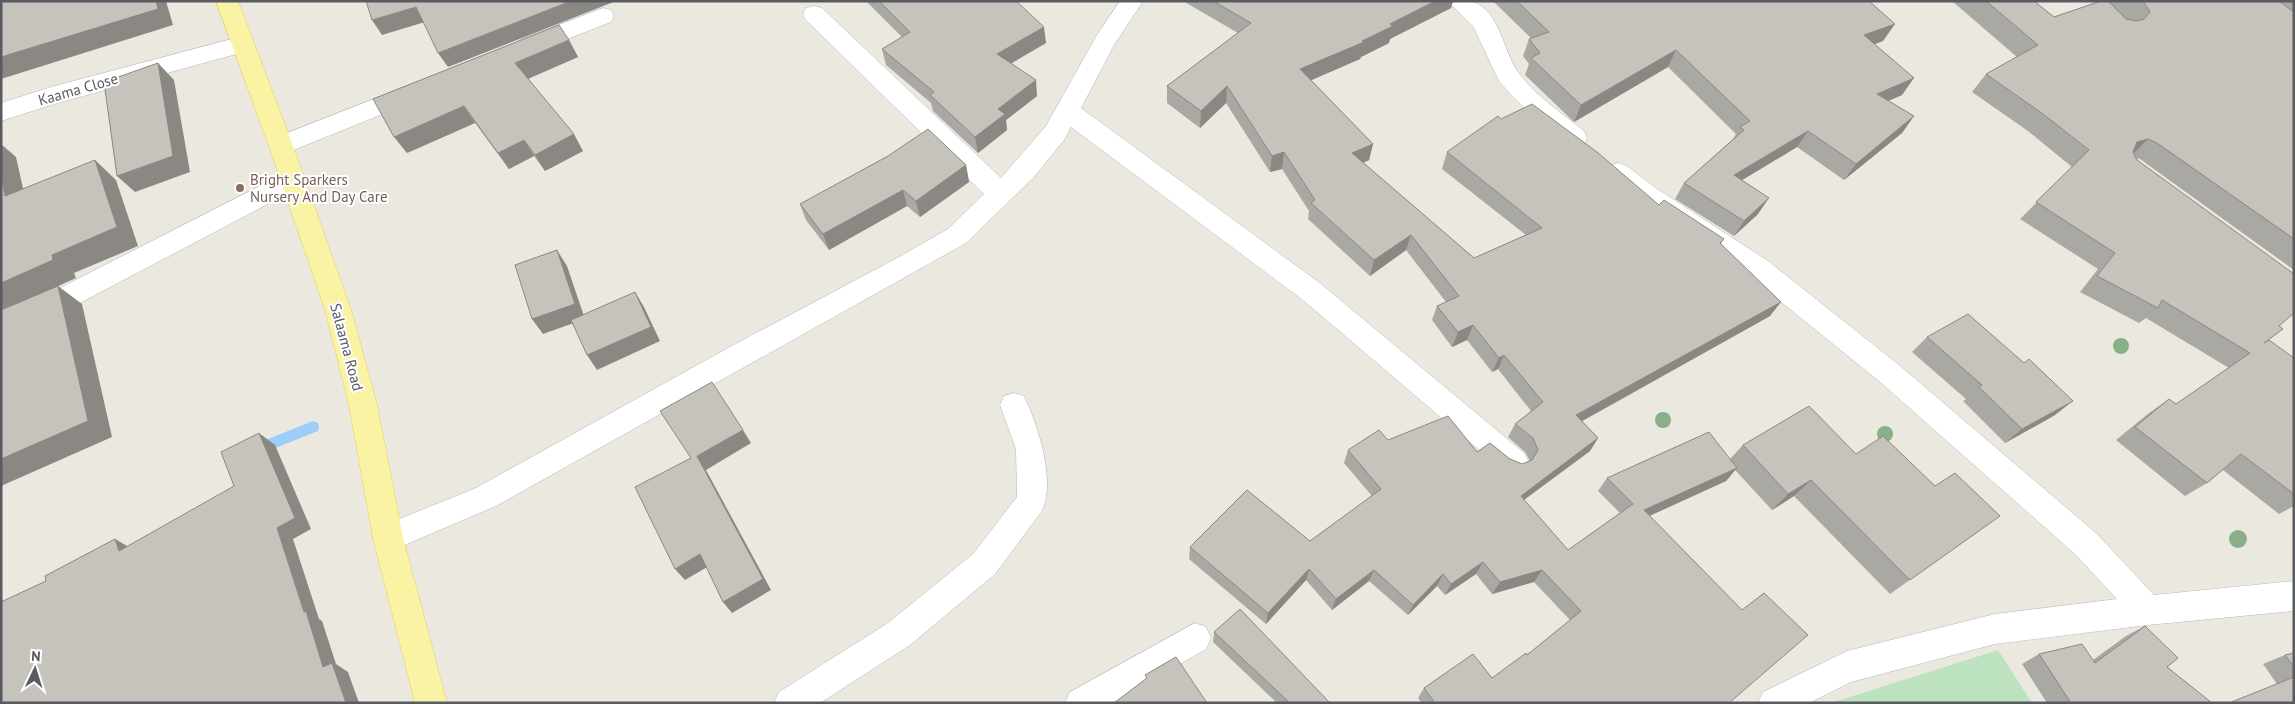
<svg xmlns="http://www.w3.org/2000/svg" width="2295" height="704" viewBox="0 0 2295 704" font-family="'PT Sans',sans-serif">
<style>
.green{fill:#bce2bf}
.lines{fill:none;stroke-linecap:round;stroke-linejoin:round}
.stream{fill:#9fcdfb;fill-rule:evenodd}
.minor-casing{stroke:#b5b7bc;stroke-width:1}
.major-casing{stroke:#eacb59;stroke-width:1}
.minor{fill:#fff;fill-rule:evenodd}
.major{fill:#fbf3a4;fill-rule:evenodd}
.tree{fill:#88af87}
.wall{fill:#aaa8a3}
.shaded-wall{fill:#8b8884}
.building{fill:#c6c3bd;stroke:#8b8884}
.education-dot{fill:#8d6e63;stroke:#fff;stroke-width:2}
.labels{text-anchor:middle;dominant-baseline:central;stroke-width:4;stroke-linejoin:round;paint-order:stroke}
.street-label{font-size:15px;fill:#585b60;stroke:#fff}
.education-label{font-size:15px;fill:#785e54;stroke:#fff;text-anchor:start}
</style>
<rect width="100%" height="100%" fill="#ebe9df"/>
<!-- green -->
<path class="green" d="M1998,650L2032,703H1831Z"/>
<g class="lines">
<!-- stream -->
<path class="stream" d="M313,421L318,423L319,427L318,431L258,455L253,453L251,449L253,445Z"/>
<defs>
<path id="minor" d="M1120,1H1143L1114,45L1081,108L1321,284L1524,453L1529,462L1524,471L1514,475L1504,471L1303,300L1071,127L1064,140L1033,178L966,243L496,506L388,552L377,548L373,538L377,528L476,488L728,348L899,257L948,229L984,194L806,20L803,14L806,8L814,6L822,8L1001,178L1046,126L1097,35Z
M1447,1C1454,1 1467,0 1474,2C1501,14 1503,51 1518,72C1534,95 1562,113 1584,131L1587,138L1584,145L1575,147L1566,145L1511,95L1499,81L1473,26Z
M603,8L611,10L614,16L611,22L528,54L520,52L516,46L520,40Z
M243,36L251,38L255,44L251,50L54,104L1,121V103L51,87Z
M412,84L420,87L424,93L420,99L281,155L272,153L269,146L272,139Z
M1618,163L1627,166L1654,187L1768,261L1899,365L2097,534L2154,595L2294,581V611L2148,625L1995,644L1851,682L1809,703H1758L1763,692L1847,651L1995,614L2117,599L2075,554L1879,381L1750,277L1636,201L1609,180L1605,173L1609,166Z
M293,169L302,172L306,179L302,186L76,305L1,336V313L58,289Z
M1014,393L1024,396C1038,426 1056,480 1042,511L995,574L910,645L820,703H774L779,692L888,623L973,554L1017,497L1016,449L1000,405L1004,396Z
M1195,623L1206,627L1211,638L1206,649L1113,703H1065L1070,692Z"/>
<path id="major" d="M216,1H238L293,146L352,313L377,405L403,538L447,703H415L373,538L349,405L326,313L269,146Z"/>
</defs>
<!-- minor casing -->
<use href="#minor" class="minor-casing"/>
<!-- major casing -->
<use href="#major" class="major-casing"/>
<!-- minor -->
<use href="#minor" class="minor"/>
<!-- major -->
<use href="#major" class="major"/>
</g>
<!-- trees -->
<g class="tree">
<circle cx="2121" cy="346" r="8"/>
<circle cx="1663" cy="420" r="8"/>
<circle cx="1885" cy="434" r="8"/>
<circle cx="2238" cy="539" r="9"/>
</g>
<!-- wall -->
<path class="wall" d="M866,1H1016L1046,43L1011,63L1037,96L1006,120L1007,130L978,153L933,111L931,103L886,65L882,49L902,37Z
M1183,1H1453L1451,8L1390,39L1389,43L1361,57L1360,59L1311,80L1373,144L1369,160L1363,163L1474,258L1526,235L1442,169L1447,152L1501,119L1659,205L1724,239L1721,244L1770,316L1582,421L1598,438L1590,451L1524,500L1568,550L1620,513L1598,491L1607,478L1730,459L1743,445L1856,454L1935,486L2000,516L1890,594L1794,496L1772,510L1735,470L1726,481L1649,516L1729,703H1422L1418,698L1424,688L1492,678L1527,655L1570,620L1534,582L1492,594L1476,574L1445,595L1437,586L1408,615L1369,581L1332,610L1306,580L1266,624L1189,559L1190,547L1310,541L1372,496L1344,463L1348,450L1388,440L1477,452L1510,459L1522,464L1530,461L1525,452L1508,437L1515,424L1531,411L1498,369L1492,372L1467,340L1452,347L1432,320L1437,306L1446,302L1406,250L1370,276L1308,219L1309,211L1282,169L1270,172L1226,103L1200,128L1167,103V86L1238,33Z
M1493,1H1869L1883,41L1875,44L1902,95L1888,101L1914,116L1902,133L1844,180L1797,147L1742,180L1758,214L1734,236L1675,199L1684,183L1733,139L1736,134L1668,67L1574,122L1525,75L1529,64L1523,56L1529,39L1531,38Z
M1952,1H2034L2054,17L2101,1H2294V270L2140,159L2136,158L2279,326L2264,343L2294,358V506L2279,514L2223,470L2207,483L2185,496L2116,440L2149,413L2169,399L2176,404L2229,368L2146,318L2139,323L2080,292L2098,269L2020,219L2072,167L2028,131L1972,92L1986,74L2017,57Z
M569,40L578,57L528,79L583,151L545,171L534,156L509,169L475,123L407,153Z
M966,165L969,182L920,217L907,206L829,250L806,220L800,204Z
M1927,337L2055,415L2005,443L1963,401L1966,399L1912,352Z
M2145,626L2167,667L2212,703H2047L2022,664L2039,654L2093,660L2126,636Z
M1214,632L1330,703H1277L1213,642Z
M2294,653V703L2277,684L2263,664L2285,655Z"/>
<!-- shaded-wall -->
<path class="shaded-wall" d="M156,1H166L173,25L1,79V57Z
M571,1H616L448,67L438,53Z
M1435,1H1453L1451,8L1390,39L1389,43L1361,57L1360,59L1298,86L1300,69L1362,41L1390,24Z
M416,7L425,22L382,35L372,20Z
M1895,24L1883,41L1853,52L1864,35Z
M1044,27L1046,43L1000,70L997,54Z
M569,40L578,57L525,80L515,63Z
M1676,50L1668,67L1574,122L1581,105Z
M158,63L174,80L190,172L135,192L117,176Z
M1914,78L1902,95L1865,111L1877,94Z
M1036,80L1037,96L1006,120L1007,130L978,153L975,137L998,109Z
M1227,86L1226,103L1200,128L1201,111Z
M464,106L475,123L407,153L394,137Z
M1914,116L1902,133L1844,180L1856,164Z
M1808,131L1797,147L1724,191L1734,175Z
M574,134L583,151L545,171L535,155Z
M2148,139L2131,156L2137,142Z
M524,140L534,156L509,169L498,153Z
M1,144L16,157L29,215L5,196L1,175Z
M1373,144L1369,160L1349,169L1352,153Z
M1284,152L1282,169L1270,172L1272,156Z
M95,160L116,180L138,246L74,273L76,278L1,312V283L52,255Z
M966,165L969,182L920,217L916,201Z
M903,190L907,206L829,250L823,234Z
M1769,198L1758,214L1734,236L1744,221Z
M1411,235L1406,250L1370,276L1374,260Z
M557,250L567,266L585,319L543,334L532,319Z
M58,286L82,304L112,437L1,486V459Z
M635,292L644,307L660,341L597,370L587,355Z
M1781,302L1770,316L1568,429L1576,415Z
M1473,325L1467,340L1452,347L1458,332Z
M1504,355L1498,369L1492,372L1499,358Z
M2073,401L2055,415L2005,443L2022,429Z
M743,430L751,443L706,470L771,590L732,613L723,602L697,456Z
M259,433L275,445L311,529L293,539L319,619L322,621L336,664L348,672L359,703H346L323,667L304,612L277,528Z
M1598,438L1590,451L1513,508L1521,496Z
M1737,468L1726,481L1634,523L1644,510Z
M1811,480L1794,496L1772,510L1788,494Z
M115,539L134,550L119,551Z
M700,554L709,566L685,580L675,569Z
M1483,562L1476,574L1445,595L1451,584Z
M1309,569L1306,580L1266,624L1268,613Z
M1374,570L1369,581L1332,610L1336,599Z
M1542,570L1534,582L1492,594L1500,582Z
M1443,574L1437,586L1408,615L1413,605Z"/>
<!-- building -->
<path class="building" d="M1,1H156L158,9L1,57Z
M366,1H571L438,53L416,7L372,20Z
M879,1H1016L1044,27L997,54L1036,80L998,109L1005,114L975,137L930,95L934,92L882,49L910,32Z
M1213,1H1435L1390,24L1393,26L1362,41L1364,42L1300,69L1373,144L1352,153L1474,258L1542,228L1447,152L1498,116L1501,119L1532,104L1597,152L1659,205L1664,200L1724,239L1720,243L1781,302L1576,415L1598,438L1521,496L1568,550L1633,504L1607,478L1709,432L1737,468L1644,510L1742,610L1764,593L1808,635L1729,703H1435L1424,688L1473,654L1492,678L1526,653L1527,655L1581,611L1542,570L1500,582L1483,562L1451,584L1443,574L1413,605L1374,570L1336,599L1309,569L1268,613L1190,547L1247,490L1310,541L1381,489L1348,450L1379,430L1388,440L1448,416L1477,452L1490,443L1510,459L1522,464L1532,460L1538,450L1533,438L1515,424L1543,402L1504,355L1499,358L1473,325L1458,332L1437,306L1459,296L1411,235L1374,260L1311,203L1315,200L1284,152L1272,156L1227,86L1201,111L1167,86L1251,23Z
M1517,1H1869L1895,24L1864,35L1914,78L1877,94L1914,116L1856,164L1808,131L1734,175L1769,198L1744,221L1684,183L1744,130L1740,127L1750,121L1676,50L1581,105L1531,58L1540,53L1529,39L1549,32Z
M1986,1H2034L2054,17L2101,1H2108L2126,19L2136,21L2144,19L2150,12L2145,4L2142,1H2279L2294,12V239L2157,143L2148,139L2137,142L2133,152L2137,160L2294,274V313L2279,326L2283,329L2264,343L2269,340L2294,358V494L2241,454L2207,483L2135,427L2169,399L2176,404L2250,353L2162,300L2158,308L2097,276L2115,253L2036,202L2089,150L2043,114L1986,74L2038,45Z
M559,25L569,40L515,63L574,134L535,155L524,140L498,153L464,106L394,137L373,99Z
M158,63L173,156L117,176L104,82Z
M928,129L966,165L916,201L903,190L823,234L800,204L888,156Z
M95,160L117,227L52,255L53,260L1,283V175L5,196Z
M557,250L575,304L532,319L515,265Z
M58,286L88,421L1,459V310Z
M635,292L651,327L587,355L571,320Z
M1968,314L2024,363L2029,359L2073,401L2022,429L1979,387L1982,385L1927,337Z
M712,382L743,430L697,456L763,579L723,602L700,554L675,569L635,487L691,458L660,411Z
M1809,406L1856,454L1883,436L1935,486L1955,473L2000,516L1910,580L1811,480L1788,494L1743,445Z
M259,433L295,518L277,528L304,612L306,611L323,667L332,663L346,703H1V602L46,581L45,576L115,539L119,551L234,486L221,452Z
M1240,609L1330,703H1290L1214,632Z
M2145,626L2178,658L2167,667L2212,703H2071L2039,654L2082,644L2095,663Z
M2294,653V667L2285,655Z
M1176,657L1207,703H1114L1147,678L1145,675Z
M2294,677V703H2229Z"/>
<!-- markers -->
<circle class="education-dot" cx="240" cy="188" r="5"/>
<g class="labels">
<!-- street labels -->
<g class="street-label">
<text transform="translate(78 89) rotate(-16)">Kaama Close</text>
<text transform="translate(347 347) rotate(75)">Salaama Road</text>
</g>
<!-- education labels -->
<g class="education-label">
<text x="250" y="179">Bright Sparkers<tspan x="250" dy="17">Nursery And Day Care</tspan></text>
</g>
</g>
<!-- border -->
<rect width="2295" height="704" fill="none" stroke="#585b60" stroke-width="5"/>
<!-- north arrow -->
<g transform="translate(35 669) rotate(4)" stroke="#ffffff" stroke-width="4" paint-order="stroke">
<path d="M0-4L9 19L0 12L-9 19Z" fill="#585b60"/>
<text y="-8" font-size="14" font-weight="bold" text-anchor="middle" fill="#585b60">N</text>
</g>
</svg>
